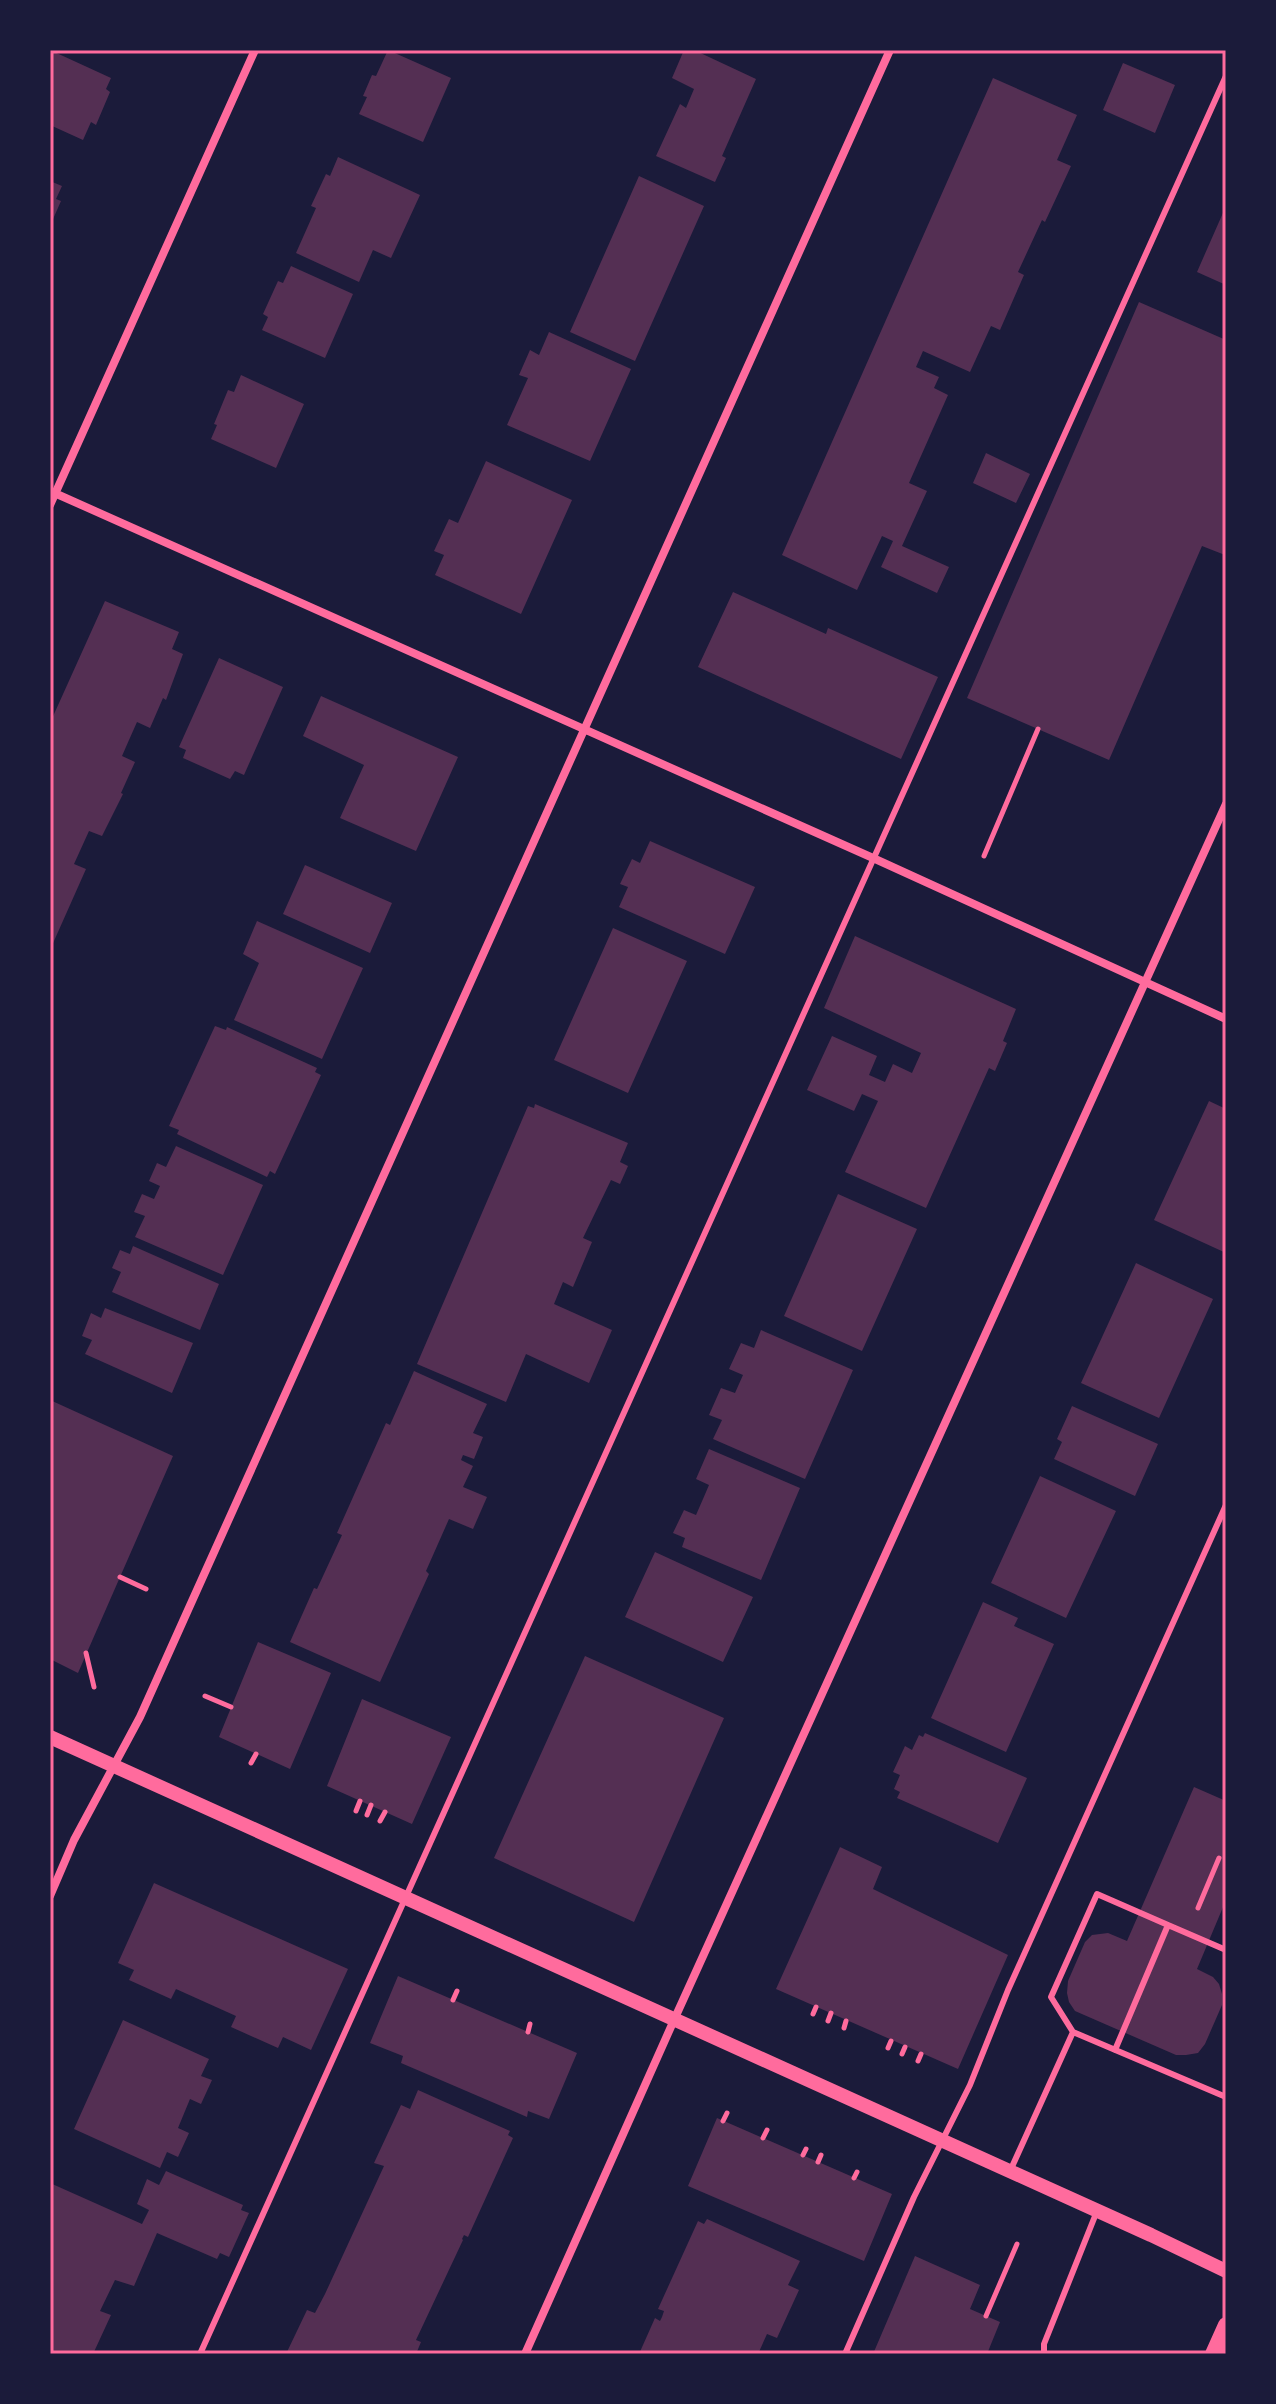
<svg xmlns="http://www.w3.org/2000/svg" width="1276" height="2404" viewBox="0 0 1276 2404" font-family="Cabin,sans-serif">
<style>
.building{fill:#542f53}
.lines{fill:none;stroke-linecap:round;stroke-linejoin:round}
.path{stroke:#ff6b9d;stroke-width:5}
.service{stroke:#ff6b9d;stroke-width:6}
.minor{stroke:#ff6b9d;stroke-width:8}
.tertiary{stroke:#ff6b9d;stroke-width:14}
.secondary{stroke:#ff6b9d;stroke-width:16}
.neatline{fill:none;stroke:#ff6b9d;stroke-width:3}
</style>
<rect width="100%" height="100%" fill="#1b1b3a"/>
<!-- building -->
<path class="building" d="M50,50L111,78L106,89L110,92L96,125L91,122L83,140L50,125Z
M388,50L451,78L423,142L359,114L367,97L363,96L372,75L376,76Z
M684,50H694L756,79L722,156L726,158L715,182L656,156L680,104L686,108L694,89L672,78Z
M1123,63L1175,85L1155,133L1103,110Z
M993,78L1077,115L1057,160L1071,166L1045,222L1042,220L1018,272L1024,275L1000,330L991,326L970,372L923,351L916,367L939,377L934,388L948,395L909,483L927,491L902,546L949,567L937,593L881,567L893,541L882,536L857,590L782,555Z
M338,157L420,195L391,258L373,250L359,282L296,253L316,208L311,206L326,174L330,176Z
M639,176L704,206L635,361L570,332Z
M50,181L62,186L56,199L61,201L50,226Z
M1226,206V285L1197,272Z
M291,266L353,294L325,358L262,330L268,317L263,314L278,281L283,283Z
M1139,302L1226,340V552L1225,555L1202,546L1109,760L967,698Z
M549,332L631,369L590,461L507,425L528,378L519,375L530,350L539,355Z
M241,375L304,404L276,468L211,439L217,425L214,424L228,390L234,392Z
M986,453L1030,474L1016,503L973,483Z
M486,461L572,500L521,614L435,575L444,555L434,551L449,519L458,523Z
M733,592L826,634L828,628L938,677L901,759L698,667Z
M105,601L179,632L172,649L183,654L166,700L163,698L150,728L137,722L129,740L122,756L135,762L121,793L123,794L102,836L89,831L74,864L86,869L50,950V723Z
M219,658L283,687L244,775L235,771L230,779L183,758L186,750L179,747Z
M321,696L458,757L416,851L340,818L364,765L303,736Z
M650,841L755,887L725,954L619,907L628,887L620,884L632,859L640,863Z
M305,865L392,903L370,953L283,914Z
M257,921L363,968L322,1059L234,1020L259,963L243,954Z
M613,928L687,961L628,1093L554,1060Z
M855,936L1016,1009L1003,1041L1007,1043L995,1071L989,1068L926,1208L845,1172L878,1101L862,1094L854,1111L807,1090L832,1036L877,1056L869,1075L885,1082L893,1064L912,1073L921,1053L824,1008Z
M215,1026L226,1030L227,1027L317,1068L315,1072L321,1075L275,1174L270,1171L267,1177L177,1134L179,1130L169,1126Z
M1209,1101L1226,1109V1253L1154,1220Z
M535,1104L628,1143L620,1162L628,1166L620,1184L611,1180L583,1238L592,1242L573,1287L563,1282L554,1304L612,1330L589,1383L526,1354L506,1402L417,1364L528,1106L534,1108Z
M176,1146L263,1185L223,1275L135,1237L145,1216L134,1212L142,1194L154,1199L160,1186L149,1181L157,1163L166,1167Z
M838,1194L917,1229L862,1351L784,1316Z
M133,1246L219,1284L200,1330L112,1292L121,1272L112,1268L120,1250L130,1254Z
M1136,1263L1213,1299L1159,1418L1081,1383Z
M105,1308L193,1343L172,1393L85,1354L92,1340L82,1336L91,1313L101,1318Z
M761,1330L853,1370L805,1479L713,1439L722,1420L709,1415L721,1388L735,1393L743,1375L729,1369L741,1343L754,1348Z
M414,1371L487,1404L473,1433L483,1437L474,1459L463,1455L461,1460L473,1466L463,1487L487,1497L473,1529L449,1519L426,1571L429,1574L380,1682L290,1642L314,1588L317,1589L342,1535L337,1533L386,1423L390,1425Z
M50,1400L173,1456L78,1673L50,1659Z
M1072,1406L1158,1444L1135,1496L1054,1459L1062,1442L1057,1439Z
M709,1449L800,1488L761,1580L682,1547L685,1538L673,1533L684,1510L696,1515L703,1499L709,1485L696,1479Z
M1040,1476L1116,1511L1066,1618L991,1583Z
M655,1552L753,1597L723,1662L625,1617Z
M983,1602L1018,1618L1014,1626L1054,1644L1006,1752L931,1718Z
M258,1642L331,1673L290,1769L219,1737Z
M585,1656L724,1718L634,1922L494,1858Z
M362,1699L451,1737L412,1824L327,1786Z
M925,1733L1027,1778L998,1843L897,1798L900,1792L894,1789L900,1775L893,1772L905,1746L912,1750L919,1735L923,1737Z
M1194,1787L1226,1801V1900L1197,1969L1213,1977L1219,1984L1222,1994V2005L1205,2044L1198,2053L1186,2055H1176L1075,2011L1069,2002L1067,1993L1068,1981L1085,1942L1092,1935L1108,1933L1127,1941Z
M840,1847L882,1867L873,1889L1008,1955L958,2069L776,1989Z
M154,1883L348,1969L311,2050L283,2037L278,2048L231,2027L236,2016L176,1989L171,1999L129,1980L134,1970L118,1963Z
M398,1976L577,2053L549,2119L528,2111L527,2117L401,2063L403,2056L370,2043Z
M123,2020L209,2059L201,2076L212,2080L201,2104L190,2099L178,2128L189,2133L178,2157L167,2152L160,2168L74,2129Z
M418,2090L510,2131L508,2135L513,2138L468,2237L464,2235L462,2239L463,2240L416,2340L421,2342L416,2354H286L307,2310L315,2313L325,2294L384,2166L374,2163L401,2105L410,2109Z
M717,2118L892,2194L864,2261L688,2186Z
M166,2171L243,2205L241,2210L249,2213L229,2257L220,2253L217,2259L157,2233L134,2286L115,2280L100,2311L111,2315L93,2354H50V2183L142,2224L149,2210L137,2204L147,2179L159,2185Z
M707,2219L800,2261L788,2285L799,2290L777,2338L767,2334L758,2354H639L655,2318L660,2321L662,2317L664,2311L658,2309L698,2221L704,2224Z
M915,2256L980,2285L970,2309L1000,2322L987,2354H873Z"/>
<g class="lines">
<!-- path -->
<path class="path" d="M984,856L1038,729
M120,1577L146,1589
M86,1653L94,1687
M205,1696L231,1707
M251,1763L256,1754
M356,1811L360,1801
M367,1815L371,1805
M380,1821L385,1812
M1198,1908L1219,1858
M453,2000L457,1991
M813,2014L816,2007
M828,2021L831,2013
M844,2028L846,2021
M528,2032L530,2024
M888,2048L891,2041
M902,2054L905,2047
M918,2061L921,2054
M723,2121L727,2113
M763,2138L767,2130
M803,2155L806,2149
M818,2162L821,2155
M854,2178L857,2172
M986,2316L1017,2244"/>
<!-- service -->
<path class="service" d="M1073,2032L1051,1997L1097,1894L1168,1925
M1115,2050L1168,1925L1226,1950
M1011,2169L1073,2032L1226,2097
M200,2354L1226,76
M845,2354L914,2197L970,2085L1008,1990L1226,1505
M1044,2354V2344L1097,2211"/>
<!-- minor -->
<path class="minor" d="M50,491L873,858L1226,1019
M50,505L255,50
M50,1896L74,1840L140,1717L188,1610L890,50
M525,2354L674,2020L1226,804"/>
<!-- tertiary -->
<path class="tertiary" d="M50,1737L1151,2235L1226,2271"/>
<!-- secondary -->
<path class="secondary" d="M1213,2354L1226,2325"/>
</g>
<!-- border -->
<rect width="1276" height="2404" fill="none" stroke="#1b1b3a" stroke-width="104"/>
<rect x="52" y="52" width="1172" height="2300" class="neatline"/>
</svg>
